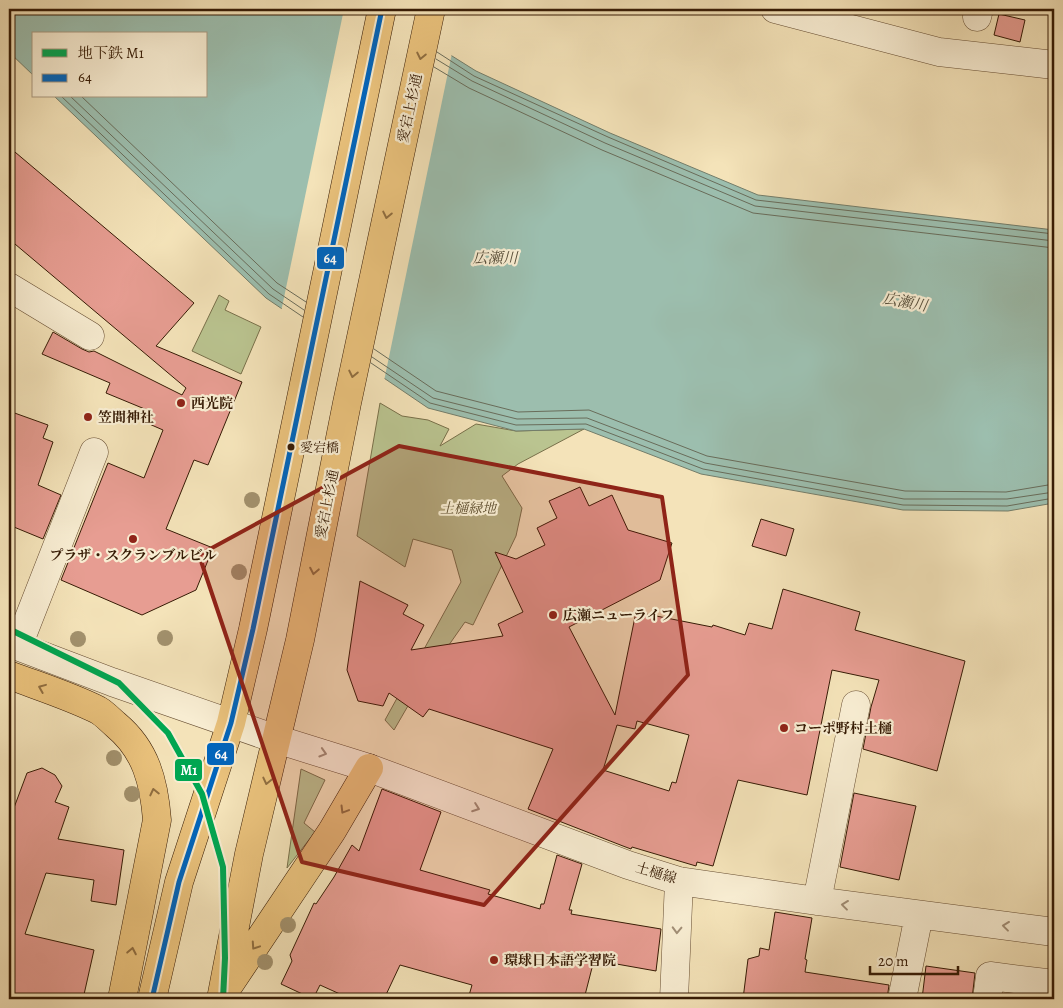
<svg xmlns="http://www.w3.org/2000/svg" width="1063" height="1008" viewBox="0 0 1063 1008" font-family="Alegreya,'Noto Serif JP',serif">
<style>
.green{fill:#bac490;stroke:#78704a}
.water{fill:#9cbeae;stroke:#737d6a}
.pier{fill:#f4e3b9}
.lines{fill:none;stroke-linecap:round;stroke-linejoin:round}
.shore{stroke:#696c5a;stroke-width:1}
.building{fill:#e79d92;stroke:#361b05;fill-rule:evenodd}
.minor-casing{stroke:#664d32;stroke-width:29}
.highway-casing{stroke:#361b05;stroke-width:29}
.minor{stroke:#f8edd2;stroke-width:28}
.highway{stroke:#eac27c;stroke-width:28}
.bus-1-casing{stroke:#f8edd2;stroke-width:9}
.bus-1{stroke:#0065bd;stroke-width:5}
.metro-1-casing{stroke:#f8edd2;stroke-width:10}
.metro-1{stroke:#00a651;stroke-width:6}
.tree{fill:#a2916d}
.oneway{stroke:#906e40}
.oneway2{stroke:#a18e76}
.marked{fill:#8f2418;fill-opacity:0.2;stroke:#8f2418;stroke-width:4;stroke-linejoin:round}
.poi-dot{fill:#8f2418;stroke:#f8edd2;stroke-width:2}
.bus-dot{fill:#361b05;stroke:#f8edd2;stroke-width:2}
.labels{text-anchor:middle;dominant-baseline:central;stroke-width:4.5;stroke-linejoin:round;paint-order:stroke}
.bus-label{font-size:13px;fill:#361b05;stroke:#f8edd2;text-anchor:start}
.street-label{font-size:14px;fill:#361b05;stroke:#f8edd2}
.poi-label{font-size:14px;font-weight:bold;fill:#361b05;stroke:#f8edd2;text-anchor:start}
.park-label{font-size:14px;font-style:italic;fill:#5e4e2f;stroke:#f8edd2}
.water-label{font-size:15px;font-style:italic;fill:#554c38;stroke:#f8edd2}
.line-badge{stroke:#f8edd2;stroke-width:2}
.badge-label{font-size:14px;text-anchor:middle;font-weight:bold;fill:#fff}
</style>
<rect width="100%" height="100%" fill="#f4e3b9"/>
<filter id="stains"><feTurbulence type="fractalNoise" baseFrequency=".004" numOctaves="4"/><feColorMatrix values="0 0 0 0 .2 0 0 0 0 .09 0 0 0 0 .02 0 0 0 .5 -.17"/></filter>
<radialGradient id="worn" r=".72"><stop offset=".6" stop-color="#630" stop-opacity="0"/><stop offset="1" stop-color="#630" stop-opacity=".3"/></radialGradient>
<!-- green -->
<path class="green" d="M219,295L229,301L225,310L261,327L241,374L192,351Z
M380,403L402,416L428,420L449,429L440,446L476,424L516,431L584,429L518,464L502,476L522,508L516,536L473,625L465,622L416,692L394,730L385,720L461,582L452,550L413,539L405,567L357,536Z
M301,769L325,780L304,823L315,832L287,868Z"/>
<!-- water -->
<path class="water" d="M9,9H377L476,71L610,133L758,195L1054,230V503L1008,511L903,510L701,474L584,429L516,431L428,408L266,298L54,96H206V34H34V76L9,52Z"/>
<!-- pier -->
<path class="pier" d="M344,9H382L452,53L384,381L281,312Z"/>
<g class="lines">
<!-- shore -->
<path class="shore" d="M437,52L474,76L608,137L756,200L1054,234
M436,59L472,81L605,143L755,206L1054,241
M434,67L469,88L602,150L753,213L1054,248
M61,96L269,294L303,317
M70,96L273,289L304,310
M81,96L277,283L306,302
M374,349L436,391L518,412L589,410L707,456L905,491L1006,492L1054,484
M372,357L433,398L517,419L587,418L705,463L904,499H1007L1054,492
M371,363L430,403L516,425L586,424L703,469L903,505L1007,506L1054,498"/>
</g>
<!-- building -->
<path class="building" d="M999,14L1025,20L1020,42L994,35Z
M9,147L194,303L156,346L242,382L208,465L194,460L166,529L213,548L196,590L142,615L61,580L108,463L144,478L163,430L147,423L152,412L106,393L110,383L42,354L53,332L82,349L89,352L94,351L182,395L186,388L9,239Z
M9,411L48,425L43,438L53,442L38,485L61,495L43,539L9,525Z
M580,487L589,506L612,495L628,530L672,543L660,580L569,627L615,715L636,612L712,627L713,625L745,635L749,623L772,629L783,589L860,612L855,630L965,661L937,771L863,749L871,707L879,680L832,670L807,795L738,780L713,866L697,862L696,866L632,847L631,849L623,846L528,809L553,749L429,709L423,717L389,693L383,706L358,701L347,670L360,581L408,605L403,614L424,625L411,650L503,636L498,624L523,612L495,552L516,559L545,545L537,528L557,518L549,501ZM637,721L689,735L676,783L672,782L669,791L603,770L617,725L635,729Z
M761,519L794,529L786,556L752,546Z
M42,768L55,775L62,786L55,802L69,807L58,839L124,850L116,905L91,901L94,880L46,873L25,934L94,950L83,999H9V821L27,773Z
M382,789L441,812L420,870L490,890L488,894L540,909L541,904H544L557,855L582,864L569,910H572L571,914L661,929L656,971L594,960L584,999H468L472,985L400,965L384,999H351L320,985L313,999L281,984L292,961L290,955L314,903L316,904L334,877L352,845L359,851Z
M854,793L916,806L899,880L840,867Z
M775,912L812,918L805,959L807,960L805,972L889,985L887,999H743L748,959L759,956L760,948L769,950Z
M926,966L975,973L972,999H922Z"/>
<g class="lines">
<defs>
<path id="minor" d="M775,9L939,52L1054,65
M977,17L979,9
M9,287L90,336
M9,643L112,682L276,739L369,768L628,865L679,881L817,901L1054,932
M18,646L94,452
M817,901L856,705
M674,999L679,881
M902,999L919,915
M987,999L990,976L1054,984"/>
<path id="highway" d="M9,675C38,686 70,696 98,710C105,714 110,720 116,725C146,750 154,782 157,820L122,999
M229,985L332,831L369,768
M152,999L179,882L231,723L253,629L382,9
M221,999L249,854L300,640L347,403L431,9"/>
</defs>
<!-- minor casing -->
<use href="#minor" class="minor-casing"/>
<!-- highway casing -->
<use href="#highway" class="highway-casing"/>
<!-- minor -->
<use href="#minor" class="minor"/>
<!-- highway -->
<use href="#highway" class="highway"/>
<defs>
<path id="bus-1" d="M152,999L179,882L231,723L253,629L382,9"/>
</defs>
<!-- bus-1 casing -->
<use href="#bus-1" class="bus-1-casing"/>
<!-- bus-1 -->
<use href="#bus-1" class="bus-1"/>
<defs>
<path id="metro-1" d="M9,629L119,683L168,733L202,794L223,867L225,958L223,999"/>
</defs>
<!-- metro-1 casing -->
<use href="#metro-1" class="metro-1-casing"/>
<!-- metro-1 -->
<use href="#metro-1" class="metro-1"/>
</g>
<!-- trees -->
<g class="tree">
<circle cx="252" cy="500" r="8"/>
<circle cx="239" cy="572" r="8"/>
<circle cx="165" cy="638" r="8"/>
<circle cx="78" cy="639" r="8"/>
<circle cx="114" cy="758" r="8"/>
<circle cx="132" cy="794" r="8"/>
<circle cx="288" cy="925" r="8"/>
<circle cx="265" cy="962" r="8"/>
</g>
<!-- one-way arrows -->
<defs><path id="oneway-chevron" d="M-2-3.5L2.5 0L-2 3.5" fill="none" stroke-width="1.6" stroke-linecap="round" stroke-linejoin="round" transform="scale(1.25)"/></defs>
<g class="oneway">
<use href="#oneway-chevron" transform="translate(421 56) rotate(102)"/>
<use href="#oneway-chevron" transform="translate(387 215) rotate(102)"/>
<use href="#oneway-chevron" transform="translate(353 374) rotate(102)"/>
<use href="#oneway-chevron" transform="translate(314 571) rotate(101)"/>
<use href="#oneway-chevron" transform="translate(42 688) rotate(-158)"/>
<use href="#oneway-chevron" transform="translate(267 781) rotate(103)"/>
<use href="#oneway-chevron" transform="translate(154 792) rotate(-103)"/>
<use href="#oneway-chevron" transform="translate(344 810) rotate(121)"/>
<use href="#oneway-chevron" transform="translate(255 946) rotate(124)"/>
<use href="#oneway-chevron" transform="translate(132 951) rotate(-79)"/>
</g>
<g class="oneway2">
<use href="#oneway-chevron" transform="translate(323 753) rotate(17)"/>
<use href="#oneway-chevron" transform="translate(476 808) rotate(20)"/>
<use href="#oneway-chevron" transform="translate(845 905) rotate(-173)"/>
<use href="#oneway-chevron" transform="translate(1006 926) rotate(-173)"/>
<use href="#oneway-chevron" transform="translate(677 930) rotate(92)"/>
</g>
<!-- marked area -->
<path class="marked" d="M399,446L662,497L688,675L484,905L302,862L199,555Z"/>
<!-- markers -->
<g class="poi-dot">
<circle cx="181" cy="403" r="5"/>
<circle cx="88" cy="417" r="5"/>
<circle cx="133" cy="539" r="5"/>
<circle cx="553" cy="615" r="5"/>
<circle cx="784" cy="728" r="5"/>
<circle cx="494" cy="960" r="5"/>
</g>
<circle class="bus-dot" cx="291" cy="447" r="4.5"/>
<g class="labels">
<!-- bus labels -->
<g class="bus-label">
<text x="300" y="447">愛宕橋</text>
</g>
<!-- street labels -->
<g class="street-label">
<text transform="translate(410 108) rotate(-78)">愛宕上杉通</text>
<text transform="translate(327 504) rotate(-79)">愛宕上杉通</text>
<text transform="translate(656 873) rotate(17)">土樋線</text>
</g>
<!-- poi labels -->
<g class="poi-label">
<text x="191" y="403">西光院</text>
<text x="98" y="417">笠間神社</text>
<text x="133" y="555" text-anchor="middle">プラザ・スクランブルビル</text>
<text x="563" y="615">広瀬ニューライフ</text>
<text x="794" y="728">コーポ野村土樋</text>
<text x="504" y="960">環球日本語学習院</text>
</g>
<!-- park labels -->
<g class="park-label">
<text x="468" y="508">土樋緑地</text>
</g>
<!-- water labels -->
<g class="water-label">
<text x="495" y="258">広瀬川</text>
<text transform="translate(905 302) rotate(10)">広瀬川</text>
</g>
</g>
<g class="line-badge">
<rect x="316" y="246" width="29" height="24" rx="5" fill="#0065bd"/>
<rect x="206" y="742" width="29" height="24" rx="5" fill="#0065bd"/>
<rect x="174" y="758" width="29" height="24" rx="5" fill="#00a651"/>
</g>
<g class="badge-label">
<text x="330" y="263">64</text>
<text x="221" y="759">64</text>
<text x="189" y="775">M1</text>
</g>
<!-- margin -->
<rect width="1063" height="1008" fill="none" stroke="#f4e3b9" stroke-width="30"/>
<rect x="10" y="10" width="1043" height="988" fill="none" stroke="#361b05" stroke-width="2.5"/>
<rect x="15" y="15" width="1033" height="978" fill="none" stroke="#361b05"/>
<!-- legend -->
<rect x="32" y="32" width="175" height="65" fill="#f8edd2" stroke="#aa9980"/>
<rect x="42" y="49" width="25" height="8" fill="#00a651" stroke="#aa9980"/>
<text x="78" y="58" font-size="15" fill="#361b05">地下鉄 M1</text>
<rect x="42" y="74" width="25" height="8" fill="#0065bd" stroke="#aa9980"/>
<text x="78" y="82" font-size="15" fill="#361b05">64</text>
<!-- scale -->
<path d="M870 966v8h88v-8" fill="none" stroke="#361b05" stroke-width="2.5"/>
<text x="878" y="966" font-size="15" fill="#361b05" stroke="#f8edd2" stroke-width="4" paint-order="stroke">20 m</text>
<rect width="100%" height="100%" filter="url(#stains)"/>
<rect width="100%" height="100%" fill="url(#worn)"/>
</svg>
